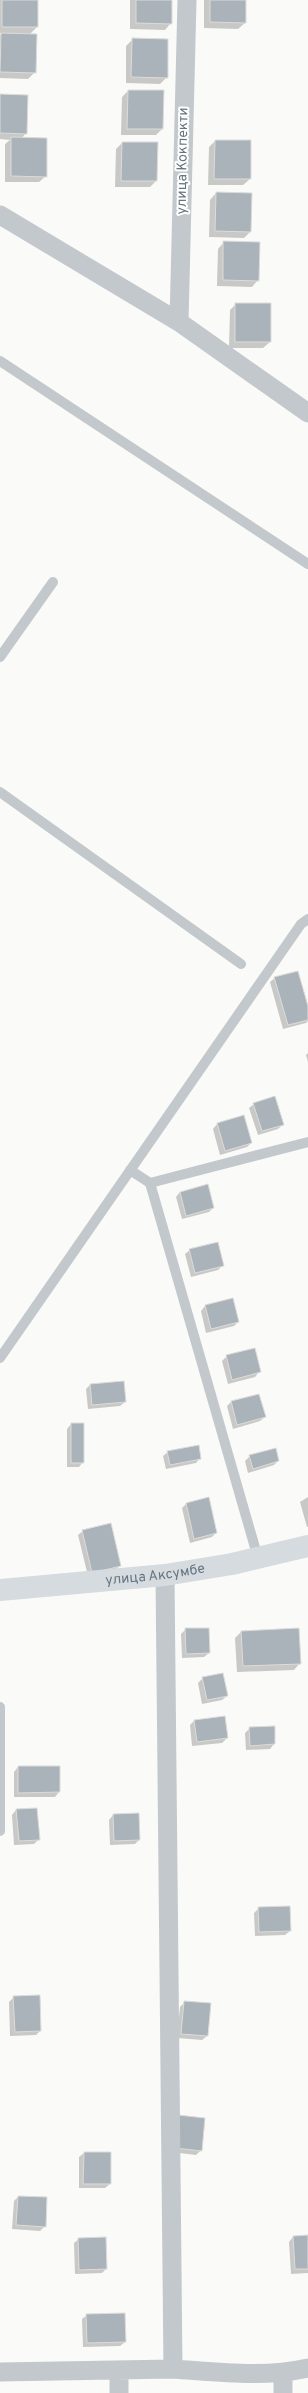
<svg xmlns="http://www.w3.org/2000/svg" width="308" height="2393" viewBox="0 0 308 2393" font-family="Overpass,sans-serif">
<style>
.shadow{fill:#0003}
.building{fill:#aab3b9;stroke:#dcdcda}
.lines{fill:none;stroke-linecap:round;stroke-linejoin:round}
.service{stroke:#c3c8cc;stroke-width:10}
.minor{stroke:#c3c8cc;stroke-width:19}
.secondary{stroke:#d6dbdf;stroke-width:22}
.labels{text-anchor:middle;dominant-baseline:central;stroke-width:4;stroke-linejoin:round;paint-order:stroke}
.street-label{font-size:14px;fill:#657683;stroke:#fff}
</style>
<rect width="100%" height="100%" fill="#fafaf8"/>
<!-- shadow -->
<path class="shadow" d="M0,0H37V27L29,35L35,72L28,79L0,78V35L2,33H0Z
M130,0H171V23L165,30L130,29Z
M204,0H245V23L238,29L204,28Z
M133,39L167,77L160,84L126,83V46Z
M128,91L162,129L156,135H121L122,97Z
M0,95L26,133L22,138L46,176L39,182H5V144L10,140L0,139Z
M215,141L250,179L243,185H208L209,147Z
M122,143L156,181L150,187H115L116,149Z
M216,193L250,232L244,238L209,237L210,200Z
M224,242L258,280L252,287L217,286L218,249Z
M236,304L270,342L263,348H229L230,310Z
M275,978L308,1010V1021L306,1023L283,1029L270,982Z
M308,1053V1062L306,1055Z
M254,1104L283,1124L278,1129L258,1135L249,1108Z
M244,1117L251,1143L247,1147L220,1155L213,1129L217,1124Z
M180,1192L213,1208L209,1212L182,1219L176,1197Z
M190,1250L223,1265L218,1270L191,1277L185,1254Z
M232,1299L238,1322L234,1326L206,1333L201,1311L205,1306Z
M227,1356L259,1372L255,1377L228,1384L222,1361Z
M90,1385L125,1402L120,1406L88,1409L86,1389Z
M231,1402L265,1417L260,1421L233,1429L227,1406Z
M71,1424L83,1462L79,1467H67V1429Z
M168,1452L200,1458L196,1463L166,1469L163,1456Z
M250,1456L278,1461L274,1465L248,1473L245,1461Z
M308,1497V1527H307L300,1502Z
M208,1499L216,1533L212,1537L190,1543L182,1508L186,1504Z
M83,1531L120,1566L115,1570L88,1576L78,1535Z
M186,1629L209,1653L204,1657L182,1658L181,1634Z
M241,1632L300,1663L294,1670L237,1672L235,1638Z
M203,1678L227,1696L222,1700L202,1704L198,1683Z
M224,1717L227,1738L222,1743L192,1746L190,1725L194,1721Z
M274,1727V1744L270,1749L246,1750L245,1733L250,1728Z
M18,1767H59V1792L55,1797H14V1772Z
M16,1810L39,1839L34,1844L14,1845L12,1815Z
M113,1815L139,1840L135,1844L110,1845L109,1820Z
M259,1908L290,1931L285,1935L255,1936L254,1913Z
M14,1997L40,2031L36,2035L10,2036L9,2002Z
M185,2002L207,2036L202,2040L177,2038L180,2007Z
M174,2121L201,2150L196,2155L171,2152Z
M84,2153H110V2184L105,2188H79V2157Z
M18,2197L45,2226L40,2231L12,2229L14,2201Z
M308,2236V2273L291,2274L289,2242L293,2237Z
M79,2239L106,2269L102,2273L75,2274L74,2243Z
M87,2315L125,2342L120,2346L83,2347L82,2319Z"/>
<!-- building -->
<path class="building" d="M2,0H38V27H2Z
M136,0H172V24L136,23Z
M210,0H246V23L210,22Z
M1,33L37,34L36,73L0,72Z
M132,38L168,39V78L131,77Z
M128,90H164L163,129H127Z
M0,94L28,95L27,134L0,133Z
M11,137L47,138V177L11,176Z
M215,140H251V179H214Z
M122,142H158L157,181H121Z
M216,192L252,193L251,232L215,231Z
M223,241L260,242L259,281L223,280Z
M235,303H271V342H235Z
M298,971L308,1006V1020L288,1025L274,977Z
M275,1096L284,1125L262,1131L253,1103Z
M244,1115L252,1143L225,1151L217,1123Z
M208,1184L214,1208L186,1216L180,1192Z
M218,1242L224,1266L195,1273L189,1249Z
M233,1298L239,1322L211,1329L205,1305Z
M255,1348L261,1372L232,1380L226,1355Z
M124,1381L126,1402L92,1405L90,1384Z
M259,1394L266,1417L237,1425L231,1401Z
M71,1423H84V1463H71Z
M199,1445L201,1459L170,1465L167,1451Z
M276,1448L279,1461L253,1469L249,1455Z
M209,1497L217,1533L194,1539L186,1503Z
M111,1523L121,1566L92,1573L82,1530Z
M185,1628H209L210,1653L186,1654Z
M299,1628L301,1664L243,1666L241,1631Z
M223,1673L228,1696L207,1700L202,1677Z
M225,1716L228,1738L197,1742L194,1720Z
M275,1726V1744L250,1746L249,1727Z
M18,1766H60V1792L18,1793Z
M37,1808L40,1840L19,1841L16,1809Z
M139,1813L140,1840L114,1841L113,1814Z
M290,1906L291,1931L259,1932L258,1907Z
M40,1995L41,2031L15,2032L13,1996Z
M184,2001L211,2003L208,2036L181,2034Z
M178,2115L205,2118L202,2151L175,2148Z
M84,2152H111V2184H83Z
M18,2196L47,2197L46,2227L16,2225Z
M308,2235V2269H295L293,2236Z
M106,2237L107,2269L79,2270L78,2238Z
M125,2313L126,2342L87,2343L86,2314Z"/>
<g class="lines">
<!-- service -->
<path class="service" d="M0,361L308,564
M0,657L53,582
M0,792L241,964
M130,1170L150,1183
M0,1358L301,924L308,919
M258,1558L150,1183L308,1142
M0,1707V1831"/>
<!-- minor -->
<path class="minor" d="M0,215L179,322L308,413
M179,322L187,0
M173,2369C218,2372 263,2378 308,2368
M119,2371V2393
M0,2372L173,2369L165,1575
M283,2374V2393"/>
<!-- secondary -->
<path class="secondary" id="s1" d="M0,1590L165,1575L232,1564L308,1546"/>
</g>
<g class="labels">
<!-- street labels -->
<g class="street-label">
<text transform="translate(183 161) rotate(-89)">улица Кокпекти</text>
<text stroke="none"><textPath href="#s1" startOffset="156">улица Аксумбе</textPath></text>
</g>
</g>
</svg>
